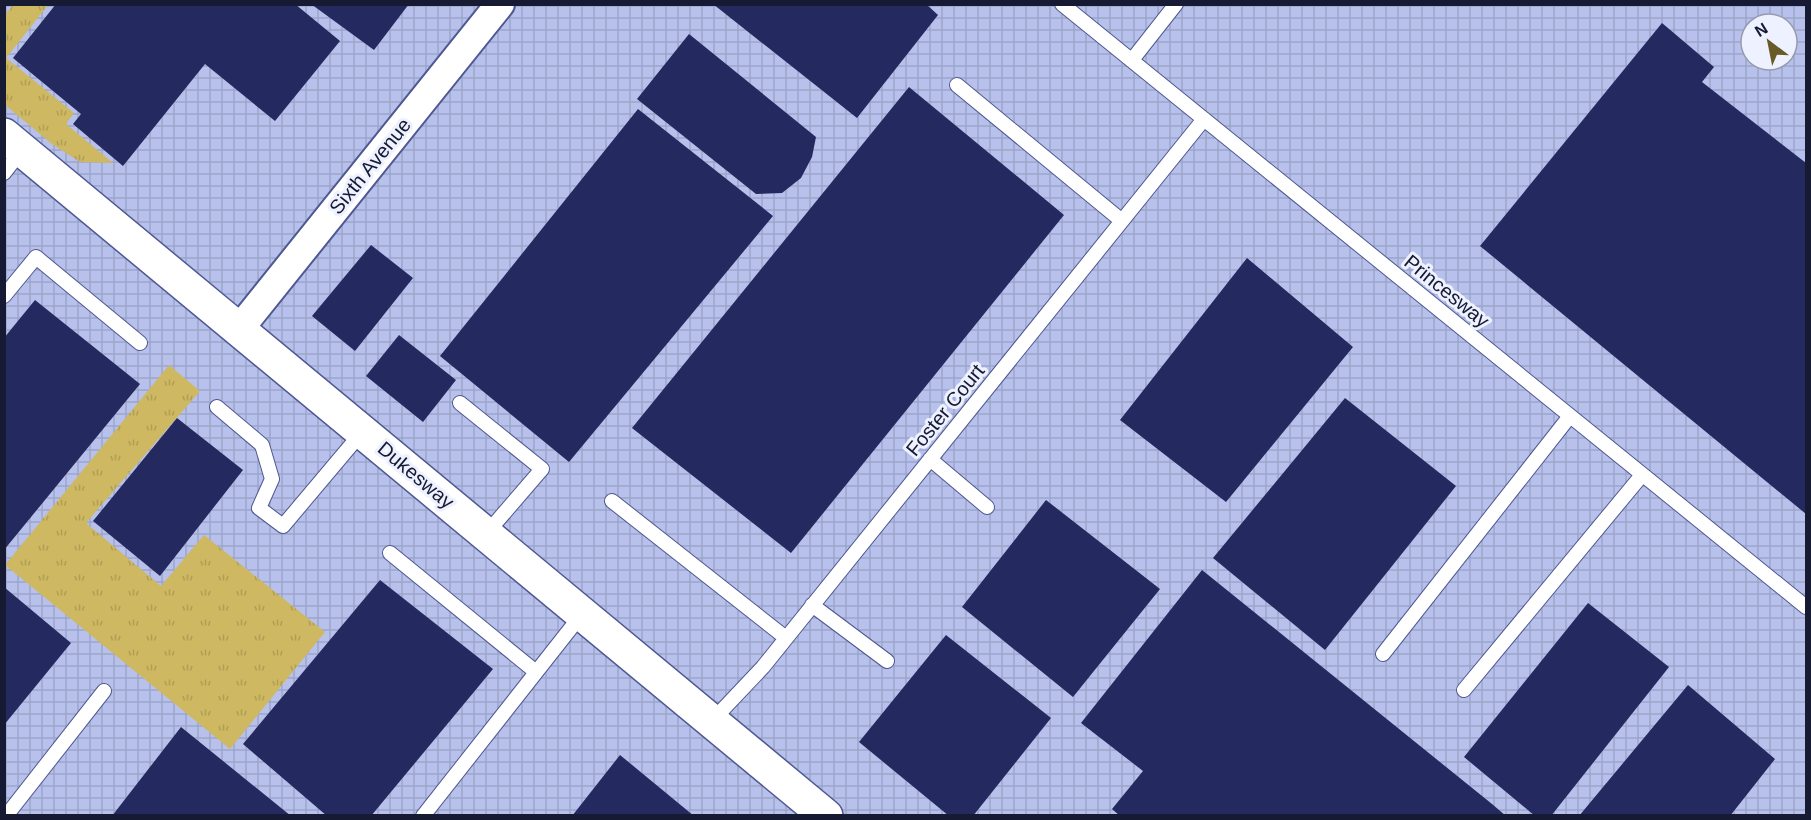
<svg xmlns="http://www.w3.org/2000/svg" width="1811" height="820" viewBox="0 0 1811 820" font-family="Helvetica,sans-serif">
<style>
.industrial{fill:url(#industrial-grid);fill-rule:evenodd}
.grass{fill:url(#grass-tufts)}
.building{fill:#242a5f}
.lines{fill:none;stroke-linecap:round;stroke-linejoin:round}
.service-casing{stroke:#4e5892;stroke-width:16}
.minor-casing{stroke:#4e5892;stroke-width:32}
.tertiary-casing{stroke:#4e5892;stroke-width:36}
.service{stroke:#fff;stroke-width:14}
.minor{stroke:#fff;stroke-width:28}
.tertiary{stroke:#fff;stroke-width:33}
.labels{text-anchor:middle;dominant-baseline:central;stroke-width:6;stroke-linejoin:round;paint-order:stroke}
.street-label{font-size:20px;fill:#161a32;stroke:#eef1ff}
</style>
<defs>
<pattern id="industrial-grid" width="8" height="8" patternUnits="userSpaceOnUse" patternTransform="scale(1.5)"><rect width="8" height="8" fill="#b7c1eb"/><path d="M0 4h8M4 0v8" fill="none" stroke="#9da5ca"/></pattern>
<pattern id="grass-tufts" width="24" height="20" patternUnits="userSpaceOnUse" patternTransform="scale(1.5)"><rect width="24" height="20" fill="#ceb861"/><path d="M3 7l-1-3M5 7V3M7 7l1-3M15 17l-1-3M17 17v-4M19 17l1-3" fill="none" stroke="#b09e55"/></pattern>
</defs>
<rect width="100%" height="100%" fill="#c5cff6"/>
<!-- industrial -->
<path class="industrial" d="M5,5H1806V815L5,816ZM1751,24H1787V60H1751Z"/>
<!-- grass -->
<path class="grass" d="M13,5H48L6,58L74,113L66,124L113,163L80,162L52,144L5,105V15Z
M169,365L200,391L86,523L161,586L204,535L325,632L230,749L5,565Z"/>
<!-- building -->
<path class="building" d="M56,4H295L340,41L275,121L205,64L123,166L73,124L81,114L13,58Z
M311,4H409L374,50Z
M713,4H926L938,15L857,118Z
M1662,23L1714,67L1702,82L1806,163V514L1480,246Z
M689,34L816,137L812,157L801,178L782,193L756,194L637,99Z
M909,87L1064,215L791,553L632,428Z
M638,109L773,216L569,462L440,356Z
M371,245L413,278L355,351L312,316Z
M1247,258L1353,347L1226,502L1120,420Z
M35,300L140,384L4,550V338Z
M399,335L456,380L423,422L366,376Z
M1345,398L1456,486L1325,650L1213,558Z
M177,418L243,470L160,576L93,521Z
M1046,500L1160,589L1073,697L962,607Z
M1202,570L1492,804L1506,816H1120L1112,809L1143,771L1081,723Z
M380,580L493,669L371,816H327L243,744Z
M4,587L71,643L4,725Z
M1588,603L1669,667L1551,816H1535L1464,757Z
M946,635L1051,718L973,816H949L859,742Z
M1688,685L1775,759L1730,816H1579Z
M181,727L291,816H112Z
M620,755L694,816H572Z"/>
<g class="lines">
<defs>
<path id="service" d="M1062,4L1806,607
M1132,60L1176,4
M957,85L1122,221
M4,173L22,150
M4,296L36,257L140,343
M460,403L542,469L486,534
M217,407L262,445L272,479L259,508L283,526L363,431
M930,459L987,507
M612,501L786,638
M390,553L536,672
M812,605L887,661
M1383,654L1570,416
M1464,690L1642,475
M711,722L763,667L1204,119
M6,816L104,691
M423,816L582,614"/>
<path id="minor" d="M240,328L500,4"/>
<path id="tertiary" d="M4,135L826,816"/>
</defs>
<!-- service casing -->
<use href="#service" class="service-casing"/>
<!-- minor casing -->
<use href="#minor" class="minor-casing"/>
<!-- tertiary casing -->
<use href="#tertiary" class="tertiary-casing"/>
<!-- service -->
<use href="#service" class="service"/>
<!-- minor -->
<use href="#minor" class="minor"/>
<!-- tertiary -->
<use href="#tertiary" class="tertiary"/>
</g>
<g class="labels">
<!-- street labels -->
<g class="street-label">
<text transform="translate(370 166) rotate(-51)">Sixth Avenue</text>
<text transform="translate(1447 291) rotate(39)">Princesway</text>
<text transform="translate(945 410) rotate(-51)">Foster Court</text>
<text transform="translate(416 475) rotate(40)">Dukesway</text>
</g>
</g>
<!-- border -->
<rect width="1811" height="820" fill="none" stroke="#161a32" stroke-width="12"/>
<!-- north arrow -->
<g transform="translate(1769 42) rotate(328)"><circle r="28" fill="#eef1ff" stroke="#989bad" stroke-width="1.5"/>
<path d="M0-4.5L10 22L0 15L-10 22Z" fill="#695b28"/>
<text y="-9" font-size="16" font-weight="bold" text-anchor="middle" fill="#161a32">N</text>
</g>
</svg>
